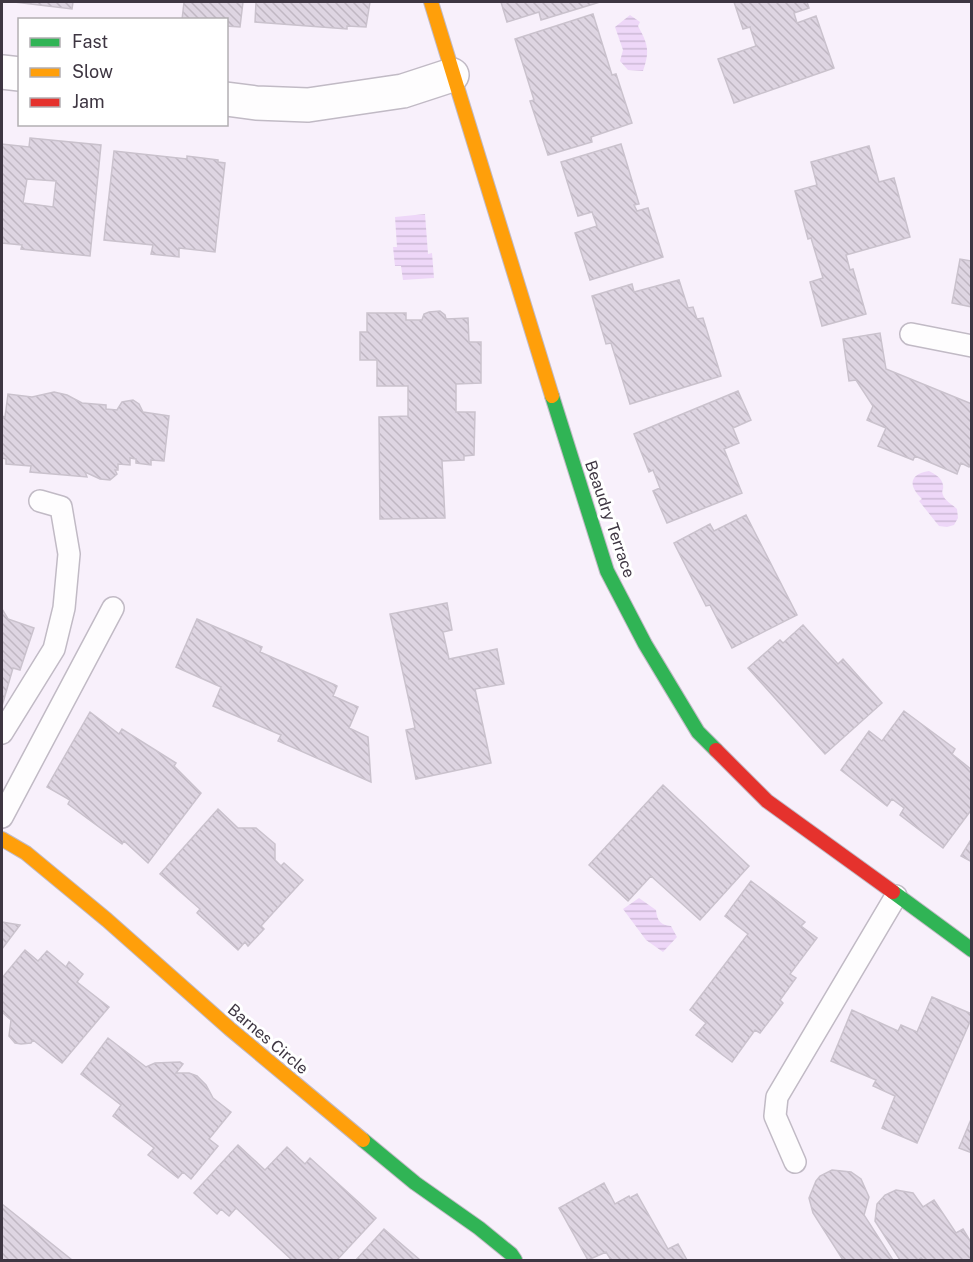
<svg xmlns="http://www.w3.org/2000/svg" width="973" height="1262" viewBox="0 0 973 1262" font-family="'Public Sans',sans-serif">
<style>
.water{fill:url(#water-rules)}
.building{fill:url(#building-back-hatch);stroke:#cac2cd;stroke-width:1.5;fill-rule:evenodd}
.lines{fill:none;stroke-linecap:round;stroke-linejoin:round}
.lane-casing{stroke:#c1bac5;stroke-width:24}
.street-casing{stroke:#c1bac5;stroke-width:36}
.fast-casing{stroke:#c1bac5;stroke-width:16}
.slow-casing{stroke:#c1bac5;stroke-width:16}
.jam-casing{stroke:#c1bac5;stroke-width:16}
.lane{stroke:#fefdfe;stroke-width:21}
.street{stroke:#fefdfe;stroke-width:33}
.fast{stroke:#30b455;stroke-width:14}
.slow{stroke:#ff9f0a;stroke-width:14}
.jam{stroke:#e5322d;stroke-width:14}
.labels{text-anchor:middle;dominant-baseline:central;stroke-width:6;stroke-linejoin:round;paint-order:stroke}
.street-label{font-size:16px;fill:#3e3642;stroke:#fff}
</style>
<defs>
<pattern id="water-rules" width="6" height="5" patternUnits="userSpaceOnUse" patternTransform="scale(1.5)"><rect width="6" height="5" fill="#eed7f8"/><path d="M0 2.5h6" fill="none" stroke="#cdb9d6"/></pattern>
<pattern id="building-back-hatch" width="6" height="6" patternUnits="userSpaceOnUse" patternTransform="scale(1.5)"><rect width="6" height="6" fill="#ded5e2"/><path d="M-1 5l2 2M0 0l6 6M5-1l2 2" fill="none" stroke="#c0b7c3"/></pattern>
</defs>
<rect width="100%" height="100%" fill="#f8f0fb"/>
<!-- water -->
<path class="water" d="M630,15L640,22L638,26C648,44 650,51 643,71L628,70L620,61L623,50L615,27Z
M425,214L428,254L432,253L434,278L403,280L401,266H395L393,247H397L395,217Z
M929,471C935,474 942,478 943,485C944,491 941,489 943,495C944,500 953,505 957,509L958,518L954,525L947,527L939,526L919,501L922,499C908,486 909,474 929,471Z
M639,898L656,910C657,921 661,925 671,926L677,937L663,952L646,940L623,909Z"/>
<!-- building -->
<path class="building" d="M14,2H73L72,9Z
M184,2H243L240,27L226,26V20H182Z
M256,2H370L366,27L347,26V29L255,22Z
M501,2H600L541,20L539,12L507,22Z
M734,2H807L809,8L794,13L797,23L816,16L834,68L734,103L718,59L756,46L750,27L743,29Z
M593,14L612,75L616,74L632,123L591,137L592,142L548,155L530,101L534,100L515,39Z
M30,138L101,145L90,256L21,249L22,245L2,243V144L29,147ZM27,179L56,181L53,207L23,203Z
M621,144L639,204L634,205L637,211L648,208L663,257L590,280L575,233L597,226L592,212L578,216L561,162Z
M869,146L879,182L894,178L910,237L846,255L850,270L853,269L866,314L822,326L810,282L823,278L811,238L808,239L795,191L817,185L811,162Z
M114,151L187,159V156L218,160V162L225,163L215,252L179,248V257L151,254L153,245L104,240Z
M972,257V307L952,303L960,259L971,261Z
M679,280L688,308L693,307L697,319L703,318L721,376L630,404L611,343L606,344L592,296L632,284L634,292Z
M440,311L445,315L446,319L468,318L469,342H481V383L456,384V412H475L474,455L464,456V460L442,461L445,518L380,519L379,417L408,416V386H377V360H360V332H367V313H406V320H422L424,314L429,312Z
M880,333L886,369L972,404V461L969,467L961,463L957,474L915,456L913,460L878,446L886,428L867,420L873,406L856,380L849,381L843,339Z
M738,391L751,420L733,428L739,443L724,449L742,493L667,523L653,491L660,488L653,470L649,472L634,434Z
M54,392L67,395L82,403L106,405V409L117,410L122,402L133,400L139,404L143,412L169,416L164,461L151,460V465L136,463V459L130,458V465L118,464V470H115L117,474L110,480L100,479L85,472L87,477L30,472L31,466L6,464V459L2,458V416L5,417L8,394L32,397Z
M746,515L797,615L732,648L710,605L706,606L674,543L710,524L714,531Z
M447,603L452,630L443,632L449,659L497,649L504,684L475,689L491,763L416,779L406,730L415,728L390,614Z
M2,609L8,619L34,628L20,670L13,668L2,706Z
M197,619L262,647L260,652L335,685L337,686L333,696L358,707L349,728L368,737L371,782L278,741L281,735L213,706L221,687L176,667Z
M803,625L838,664L843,659L882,703L825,754L748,668L780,640L783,643Z
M904,711L955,749L952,754L972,770V809L943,848L900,815L904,808L892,799L887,806L841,770L869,731L882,741Z
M90,712L119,734L122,729L176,763L174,766L201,793L148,863L124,841L122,844L68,804L70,800L47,787Z
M663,785L749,866L700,920L651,876L628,901L589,865Z
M218,809L238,828H256L275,844V860L281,866L284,863L303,880L261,926L264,929L248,946L245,942L238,950L197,913L200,909L160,874Z
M972,838V862L961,856Z
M751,881L805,922L801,926L817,938L790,974L796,978L780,1000L783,1003L760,1033L755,1030L732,1062L696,1035L706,1023L690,1010L748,934L725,916Z
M2,922L20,925L2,949Z
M25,950L38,961L47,951L66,967L69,962L83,974L77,982L109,1007L62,1063L33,1040L31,1043L21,1044L15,1043L9,1036L11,1020L2,1012V978Z
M932,997L972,1014V1017L917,1143L882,1128L895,1096L873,1086L876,1080L831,1061L852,1010L898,1031L901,1025L917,1032Z
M108,1038L146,1067L155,1063L180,1062L183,1064L176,1073H189L197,1076L206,1085L213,1098L231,1112L209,1139L218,1146L191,1179L183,1172L178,1178L148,1155L154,1148L113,1116L121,1105L81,1074Z
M972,1117V1153L959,1148Z
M238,1145L265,1170L287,1147L305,1164L310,1158L376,1218L337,1260H292L236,1208L229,1216L221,1209L217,1214L194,1193Z
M832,1170L851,1172L861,1179L869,1197L864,1215L893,1260H843L813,1213L809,1198L816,1181L820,1176Z
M604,1183L615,1204L629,1196L630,1198L637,1194L668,1249L678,1244L687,1260H611L606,1252L588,1260L559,1208Z
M896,1190L913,1193L923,1207L934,1200L956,1233L963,1229L972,1244V1260H923L921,1258L918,1260H900L875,1221L877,1204L885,1195Z
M2,1204L72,1260H2Z
M384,1229L420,1260H356Z"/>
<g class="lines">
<defs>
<path id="lane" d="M911,334L972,346
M2,733L54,649L64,608L69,554L61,507L40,501
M2,817L113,608
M795,1162L775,1116L777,1097L896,896"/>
<path id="street" d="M2,72L20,74
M226,99L256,103L308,105L403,91L452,75"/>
<path id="fast" d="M552,396L607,571L645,644L698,732L716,750
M893,892L972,950
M363,1140L415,1183L479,1228L511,1254L515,1260"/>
<path id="slow" d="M431,2L552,396
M2,839L26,853L107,920L230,1029L363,1140"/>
<path id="jam" d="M716,750L767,801L893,892"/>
</defs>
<!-- lane casing -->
<use href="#lane" class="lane-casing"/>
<!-- street casing -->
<use href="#street" class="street-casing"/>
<!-- fast casing -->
<use href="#fast" class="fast-casing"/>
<!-- slow casing -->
<use href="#slow" class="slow-casing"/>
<!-- jam casing -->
<use href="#jam" class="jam-casing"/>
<!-- lane -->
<use href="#lane" class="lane"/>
<!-- street -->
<use href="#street" class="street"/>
<!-- fast -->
<use href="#fast" class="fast"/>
<!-- slow -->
<use href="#slow" class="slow"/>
<!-- jam -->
<use href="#jam" class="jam"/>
</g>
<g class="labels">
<!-- street labels -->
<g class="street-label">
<text transform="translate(610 519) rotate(71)">Beaudry Terrace</text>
<text transform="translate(268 1039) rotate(40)">Barnes Circle</text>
</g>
</g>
<!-- border -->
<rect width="973" height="1262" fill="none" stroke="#3e3642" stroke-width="6"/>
<!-- legend -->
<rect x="18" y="18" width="210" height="108" fill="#ffffff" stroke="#b2afb3" stroke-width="1.5"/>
<rect x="30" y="38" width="30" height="9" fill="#30b455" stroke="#b2afb3" stroke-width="1.5"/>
<text x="72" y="48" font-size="18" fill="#3e3642">Fast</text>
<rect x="30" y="68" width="30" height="9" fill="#ff9f0a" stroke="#b2afb3" stroke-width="1.5"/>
<text x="72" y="78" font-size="18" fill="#3e3642">Slow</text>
<rect x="30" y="98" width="30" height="9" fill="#e5322d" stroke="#b2afb3" stroke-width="1.5"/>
<text x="72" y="108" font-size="18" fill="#3e3642">Jam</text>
</svg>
